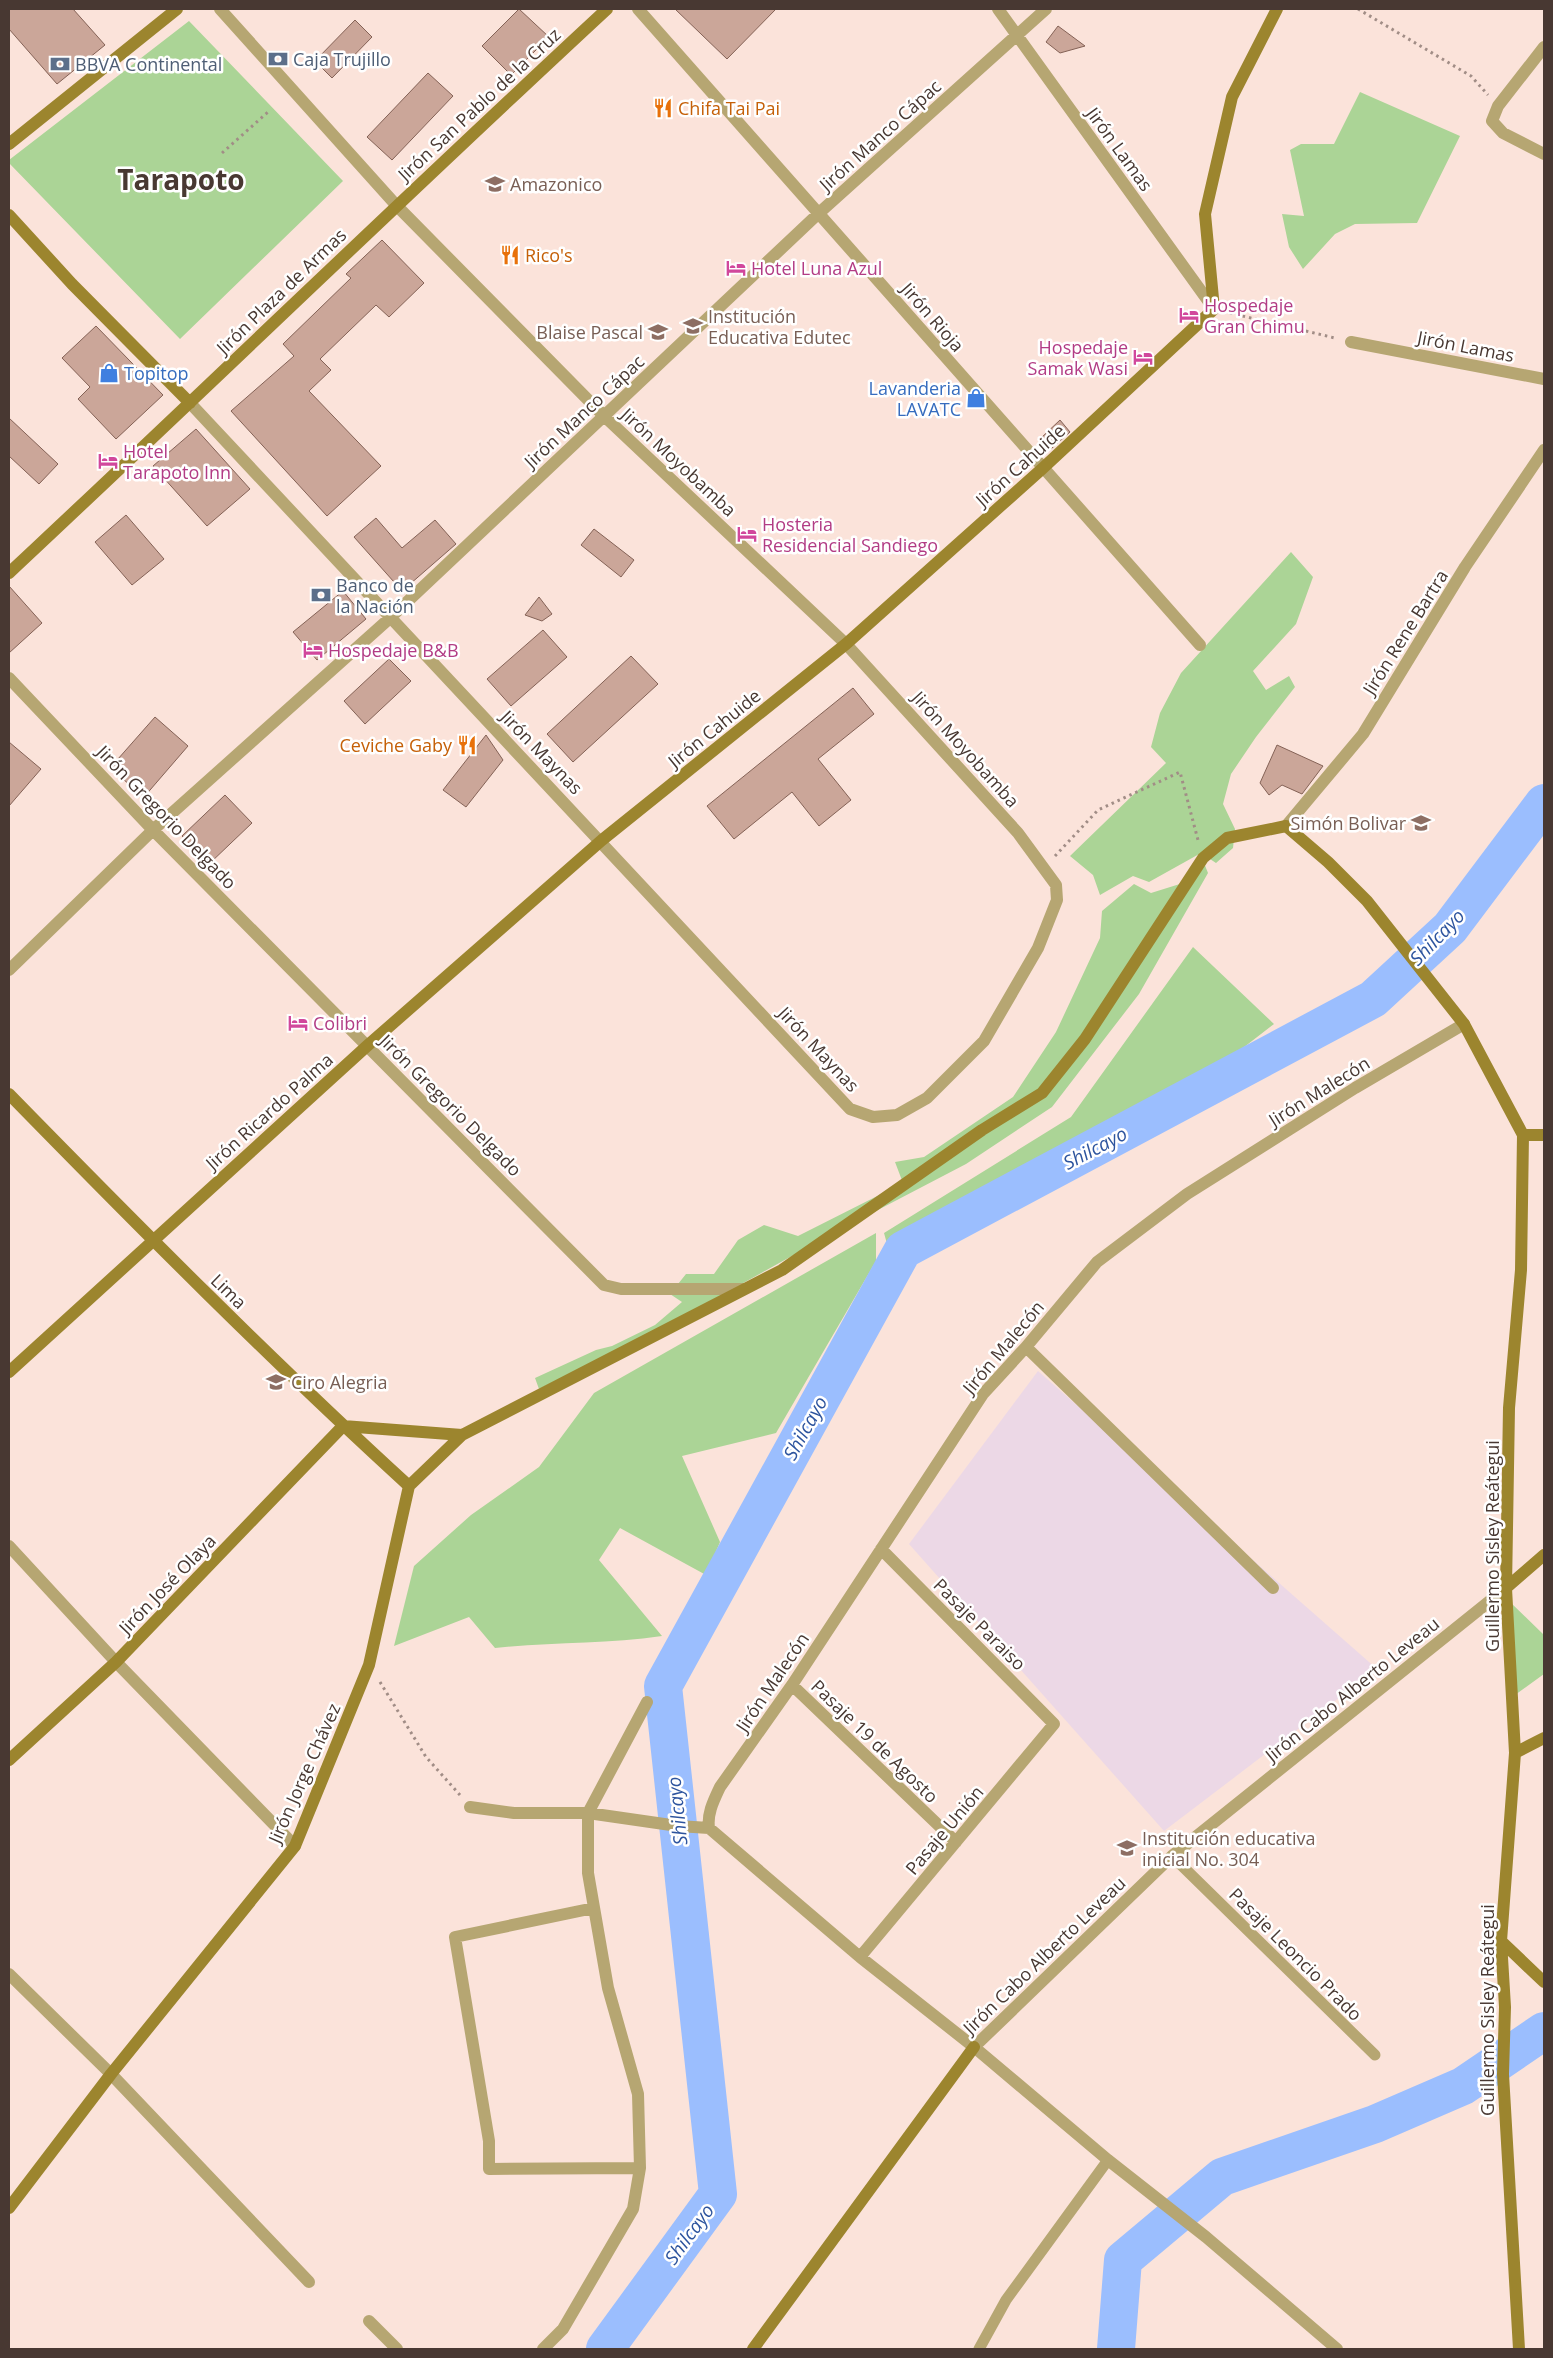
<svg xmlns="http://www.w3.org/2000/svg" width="1553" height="2358" viewBox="0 0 1553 2358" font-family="'Open Sans',sans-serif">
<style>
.industrial{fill:#ecd8e6}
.green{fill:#abd496}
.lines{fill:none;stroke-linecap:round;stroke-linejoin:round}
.river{stroke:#9bbefe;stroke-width:38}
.building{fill:#cba699;stroke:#846256}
.path{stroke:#a18d86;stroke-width:3;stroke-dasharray:2.5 4;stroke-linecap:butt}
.lane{stroke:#b6a672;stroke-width:11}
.street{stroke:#b6a672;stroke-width:12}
.secondary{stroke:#9c852e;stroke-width:12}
.labels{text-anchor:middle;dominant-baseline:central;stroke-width:5;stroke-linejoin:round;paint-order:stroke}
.service-label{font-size:18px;fill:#4e5e75;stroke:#fff;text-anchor:start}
.street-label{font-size:18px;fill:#483832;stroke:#fff}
.food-label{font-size:18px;fill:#c56008;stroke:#fff;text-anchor:start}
.education-label{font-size:18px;fill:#785e54;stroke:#fff;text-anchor:start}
.hotel-label{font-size:18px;fill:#b23c85;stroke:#fff;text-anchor:start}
.shop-label{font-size:18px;fill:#366cbe;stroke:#fff;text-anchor:start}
.water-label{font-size:19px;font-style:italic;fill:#2d549e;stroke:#fff}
.town-label{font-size:28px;font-weight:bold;fill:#483832;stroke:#fff}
</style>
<rect width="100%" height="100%" fill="#fbe3da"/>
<!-- industrial -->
<path class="industrial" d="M1038,1371L1377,1669L1164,1831L909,1544Z"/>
<!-- green -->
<path class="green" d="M189,21L343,181L180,339L9,163V160Z
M1360,92L1460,136L1417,223L1355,224L1335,234L1303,269L1289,247L1282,214L1304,216L1290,150L1301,144H1334Z
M1291,552L1313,577L1296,624L1253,671L1266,690L1289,676L1295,687L1256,737L1231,774L1223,804L1235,829L1233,848L1216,863L1201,853L1149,882L1133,876L1100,895L1093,875L1070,856L1166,763L1151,747L1160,713L1181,673Z
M1204,863L1208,873L1139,994L1052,1107L966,1164L828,1236L653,1333L539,1389L535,1378L596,1350L612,1346L655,1325L682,1302L670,1294L686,1274H714L738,1240L764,1225L798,1236L903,1183L895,1162L924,1157L1013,1097L1056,1032L1100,938L1102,911L1134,884L1151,893L1183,883Z
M1193,947L1274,1024L1217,1068L995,1186L889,1251L884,1233L1071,1117Z
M876,1233V1261L776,1433L682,1456L720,1542L706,1575L620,1528L599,1560L662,1636C607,1644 551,1642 495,1648L469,1617L394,1646L414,1566L471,1515L539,1467L594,1393Z
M1510,1602L1544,1635V1674L1508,1700Z"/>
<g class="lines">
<!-- river -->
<path class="river" d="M605,2349L718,2194L663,1686L903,1250L1373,999L1450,928L1544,803
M1116,2349L1123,2260L1222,2177L1375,2124L1463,2086L1544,2031"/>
</g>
<!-- building -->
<path class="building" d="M9,9H73L105,45L57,84L9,29Z
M519,9L549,37L511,75L482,46Z
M675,9H776L727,59Z
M355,20L372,37L332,78L315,61Z
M1058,26L1085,46L1060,53L1046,42Z
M428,73L453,96L392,160L367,137Z
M382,240L424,283L389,317L376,305L320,359L331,370L309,391L381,466L327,516L231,411L294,356L283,344L351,278L346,274Z
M96,326L163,395L116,439L78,399L90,387L62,358Z
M9,418L58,464L39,484L9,456Z
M1060,420L1070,432L1051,449L1041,438Z
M196,429L250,489L207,526L153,466Z
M126,515L164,559L132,585L95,542Z
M376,518L402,548L435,520L456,544L402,591L354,537Z
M594,529L634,560L621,577L581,545Z
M9,586L42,623L9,653Z
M343,591L366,619L317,660L293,632Z
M539,597L552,614L542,621L525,615Z
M543,630L567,657L511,706L487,679Z
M631,656L658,684L573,762L547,734Z
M389,659L411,681L365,724L344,701Z
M853,688L874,714L818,759L851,800L819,826L792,792L734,839L707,806Z
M155,717L188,746L144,797L110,768Z
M486,735L503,760L466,807L443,790Z
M9,742L41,769L9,806Z
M1277,745L1323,766L1302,794L1282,785L1269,795L1260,783Z
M225,795L252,823L209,864L182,836Z"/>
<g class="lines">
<!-- path -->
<path class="path" d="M1358,9L1471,76L1488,95
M222,153L268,112
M1230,313L1335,338
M1055,856L1098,810L1180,772L1198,840
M380,1682L426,1757L460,1795"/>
<!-- lane -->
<path class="lane" d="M1172,1856L1375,2055
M979,2349L1006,2300L1108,2160"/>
<!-- street -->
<path class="street" d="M638,9L1200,645
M998,9L1214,309
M1544,47L1498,106L1492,121L1503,133L1544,154
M1351,342L1544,379
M190,403C410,639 632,873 850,1109L873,1117L897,1115L927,1098L984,1041L1038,948L1057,900L1056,885L1018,833L846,644L604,416L396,205L220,9
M9,678L153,830L604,1285L621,1289H743
M1286,826L1363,734L1465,567L1544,450
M9,970L153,830L390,618L819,213L1046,9
M1026,1347L1273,1588
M9,1546L116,1662L295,1846
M792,1685L956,1842
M470,1807L514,1813H588L678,1826L709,1828L860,1957L974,2047L1108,2160L1206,2237L1337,2349
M709,1828C707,1813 714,1800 720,1787L792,1685L983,1394L1026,1347L1097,1262L1187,1194L1355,1088L1464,1024
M594,1908L455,1937L489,2141V2169L640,2168
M860,1957L1054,1724L881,1549
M9,1974L111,2074L309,2282
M974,2047L1172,1856L1506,1588
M369,2321L397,2349
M543,2349L563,2329L633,2209L640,2168L638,2094L608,1988L588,1873V1813L647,1702"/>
<!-- secondary -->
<path class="secondary" d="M9,144L177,9
M9,215L72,284L190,403
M9,573C209,386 406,195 607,9
M9,1094C139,1227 271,1360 409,1486
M1523,1135H1544
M9,1372L367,1046L602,840L846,644L1043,468L1214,309L1205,214L1232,97L1277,9
M343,1426L462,1435
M1506,1588L1544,1555
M1515,1753L1544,1738
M9,1760L116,1662L343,1426
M1501,1941L1544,1982
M9,2208L111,2074L295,1846L369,1665L409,1486L462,1435L782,1270L982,1130L1042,1093L1085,1039L1203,858L1227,838L1286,826L1328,862L1367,901L1464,1024L1523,1135L1521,1270L1509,1408L1506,1588L1515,1753L1501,1941L1505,2007L1503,2074L1519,2349
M753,2349L974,2047"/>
</g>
<!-- icons -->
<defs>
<symbol id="bank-bare" viewBox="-9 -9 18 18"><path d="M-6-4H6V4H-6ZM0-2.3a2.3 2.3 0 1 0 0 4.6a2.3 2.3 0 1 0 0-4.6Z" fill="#5c6f8a" stroke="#fff" stroke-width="2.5" paint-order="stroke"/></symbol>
<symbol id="restaurant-bare" viewBox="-9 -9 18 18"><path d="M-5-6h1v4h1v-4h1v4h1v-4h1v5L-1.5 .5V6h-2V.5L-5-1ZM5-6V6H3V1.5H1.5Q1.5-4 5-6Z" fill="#e8710a" stroke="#fff" stroke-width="2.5" paint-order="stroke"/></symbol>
<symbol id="school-bare" viewBox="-9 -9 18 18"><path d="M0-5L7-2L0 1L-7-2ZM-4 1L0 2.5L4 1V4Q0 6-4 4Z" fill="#8d6e63" stroke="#fff" stroke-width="2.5" paint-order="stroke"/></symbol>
<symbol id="hotel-bare" viewBox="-9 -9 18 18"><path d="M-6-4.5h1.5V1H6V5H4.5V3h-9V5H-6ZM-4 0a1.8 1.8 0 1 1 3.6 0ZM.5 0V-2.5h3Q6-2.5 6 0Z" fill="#d1479c" stroke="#fff" stroke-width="2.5" paint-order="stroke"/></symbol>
<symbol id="shop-bare" viewBox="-9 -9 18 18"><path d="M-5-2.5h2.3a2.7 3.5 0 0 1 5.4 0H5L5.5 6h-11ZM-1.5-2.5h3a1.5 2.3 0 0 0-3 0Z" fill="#3f7fe0" stroke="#fff" stroke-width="2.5" paint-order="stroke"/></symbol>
<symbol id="university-bare" viewBox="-9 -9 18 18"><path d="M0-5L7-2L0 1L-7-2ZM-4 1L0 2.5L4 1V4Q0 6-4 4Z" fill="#8d6e63" stroke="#fff" stroke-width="2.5" paint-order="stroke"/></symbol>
</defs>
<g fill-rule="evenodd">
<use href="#bank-bare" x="264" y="45" width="28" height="28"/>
<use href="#bank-bare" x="46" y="50" width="28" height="28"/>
<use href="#restaurant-bare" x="649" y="94" width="28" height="28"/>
<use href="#school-bare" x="481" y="170" width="28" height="28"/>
<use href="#restaurant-bare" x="496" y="241" width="28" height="28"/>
<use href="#hotel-bare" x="722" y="254" width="28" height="28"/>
<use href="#hotel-bare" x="1175" y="301" width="28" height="28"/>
<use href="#school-bare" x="679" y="312" width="28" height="28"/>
<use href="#school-bare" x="644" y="318" width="28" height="28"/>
<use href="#hotel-bare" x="1129" y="343" width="28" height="28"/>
<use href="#shop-bare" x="95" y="359" width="28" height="28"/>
<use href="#shop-bare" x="962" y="384" width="28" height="28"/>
<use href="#hotel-bare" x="94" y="447" width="28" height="28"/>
<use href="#hotel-bare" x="733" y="520" width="28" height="28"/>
<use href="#bank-bare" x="307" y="581" width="28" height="28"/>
<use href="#hotel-bare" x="299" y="636" width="28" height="28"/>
<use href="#restaurant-bare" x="453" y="731" width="28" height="28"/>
<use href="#university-bare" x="1407" y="809" width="28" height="28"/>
<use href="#hotel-bare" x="284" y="1009" width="28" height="28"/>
<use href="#school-bare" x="262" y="1368" width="28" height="28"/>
<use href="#school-bare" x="1113" y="1834" width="28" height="28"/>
</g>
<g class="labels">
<!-- service labels -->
<g class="service-label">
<text x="293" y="59">Caja Trujillo</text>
<text x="75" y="64">BBVA Continental</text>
<text x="336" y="585">Banco de<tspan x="336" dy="21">la Nación</tspan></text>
</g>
<!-- street labels -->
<g class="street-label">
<text transform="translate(479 104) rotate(-43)">Jirón San Pablo de la Cruz</text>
<text transform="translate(880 135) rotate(-42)">Jirón Manco Cápac</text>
<text transform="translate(1120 149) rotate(54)">Jirón Lamas</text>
<text transform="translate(281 291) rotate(-44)">Jirón Plaza de Armas</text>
<text transform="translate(933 317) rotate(49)">Jirón Rioja</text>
<text transform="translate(1466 346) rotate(11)">Jirón Lamas</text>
<text transform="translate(584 411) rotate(-43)">Jirón Manco Cápac</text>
<text transform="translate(679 462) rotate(43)">Jirón Moyobamba</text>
<text transform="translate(1020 465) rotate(-42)">Jirón Cahuide</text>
<text transform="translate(1405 632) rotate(-58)">Jirón Rene Bartra</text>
<text transform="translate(714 728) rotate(-39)">Jirón Cahuide</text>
<text transform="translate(966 749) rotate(48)">Jirón Moyobamba</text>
<text transform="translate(542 752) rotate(46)">Jirón Maynas</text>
<text transform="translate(167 817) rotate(46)">Jirón Gregorio Delgado</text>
<text transform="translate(819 1049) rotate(47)">Jirón Maynas</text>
<text transform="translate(1319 1091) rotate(-32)">Jirón Malecón</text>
<text transform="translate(451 1105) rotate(45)">Jirón Gregorio Delgado</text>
<text transform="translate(269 1111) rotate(-42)">Jirón Ricardo Palma</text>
<text transform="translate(229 1291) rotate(44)">Lima</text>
<text transform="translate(1003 1347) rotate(-50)">Jirón Malecón</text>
<text transform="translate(1492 1546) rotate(-90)">Guillermo Sisley Reátegui</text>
<text transform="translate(167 1584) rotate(-46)">Jirón José Olaya</text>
<text transform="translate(980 1624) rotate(45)">Pasaje Paraiso</text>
<text transform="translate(772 1682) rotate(-56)">Jirón Malecón</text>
<text transform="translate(1352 1689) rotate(-39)">Jirón Cabo Alberto Leveau</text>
<text transform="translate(875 1741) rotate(44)">Pasaje 19 de Agosto</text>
<text transform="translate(304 1773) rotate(-66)">Jirón Jorge Chávez</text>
<text transform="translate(944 1830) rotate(-50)">Pasaje Unión</text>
<text transform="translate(1296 1954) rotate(45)">Pasaje Leoncio Prado</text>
<text transform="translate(1044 1955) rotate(-44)">Jirón Cabo Alberto Leveau</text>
<text transform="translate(1487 2010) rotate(-90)">Guillermo Sisley Reátegui</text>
</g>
<!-- food labels -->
<g class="food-label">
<text x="678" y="108">Chifa Tai Pai</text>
<text x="525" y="255">Rico's</text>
<text x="452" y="745" text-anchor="end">Ceviche Gaby</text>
</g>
<!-- education labels -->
<g class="education-label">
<text x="510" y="184">Amazonico</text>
<text x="708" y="316">Institución<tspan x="708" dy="21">Educativa Edutec</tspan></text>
<text x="643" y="332" text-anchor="end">Blaise Pascal</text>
<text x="1406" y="823" text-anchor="end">Simón Bolivar</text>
<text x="291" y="1382">Ciro Alegria</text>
<text x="1142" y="1838">Institución educativa<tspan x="1142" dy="21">inicial No. 304</tspan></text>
</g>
<!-- hotel labels -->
<g class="hotel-label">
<text x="751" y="268">Hotel Luna Azul</text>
<text x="1204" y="305">Hospedaje<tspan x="1204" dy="21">Gran Chimu</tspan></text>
<text x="1128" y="347" text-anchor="end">Hospedaje<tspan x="1128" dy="21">Samak Wasi</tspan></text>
<text x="123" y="451">Hotel<tspan x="123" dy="21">Tarapoto Inn</tspan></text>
<text x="762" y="524">Hosteria<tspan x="762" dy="21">Residencial Sandiego</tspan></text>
<text x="328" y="650">Hospedaje B&amp;B</text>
<text x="313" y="1023">Colibri</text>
</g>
<!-- shop labels -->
<g class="shop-label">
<text x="124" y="373">Topitop</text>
<text x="961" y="388" text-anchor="end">Lavanderia<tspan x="961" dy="21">LAVATC</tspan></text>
</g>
<!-- water labels -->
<g class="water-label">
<text transform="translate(1437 937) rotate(-46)">Shilcayo</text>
<text transform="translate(1095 1148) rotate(-28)">Shilcayo</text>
<text transform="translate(805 1428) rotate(-61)">Shilcayo</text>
<text transform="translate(677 1811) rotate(-96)">Shilcayo</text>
<text transform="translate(689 2234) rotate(-54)">Shilcayo</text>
</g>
<!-- town labels -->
<g class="town-label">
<text x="181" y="179">Tarapoto</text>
</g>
</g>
<!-- border -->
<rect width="1553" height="2358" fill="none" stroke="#483832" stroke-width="20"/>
</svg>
